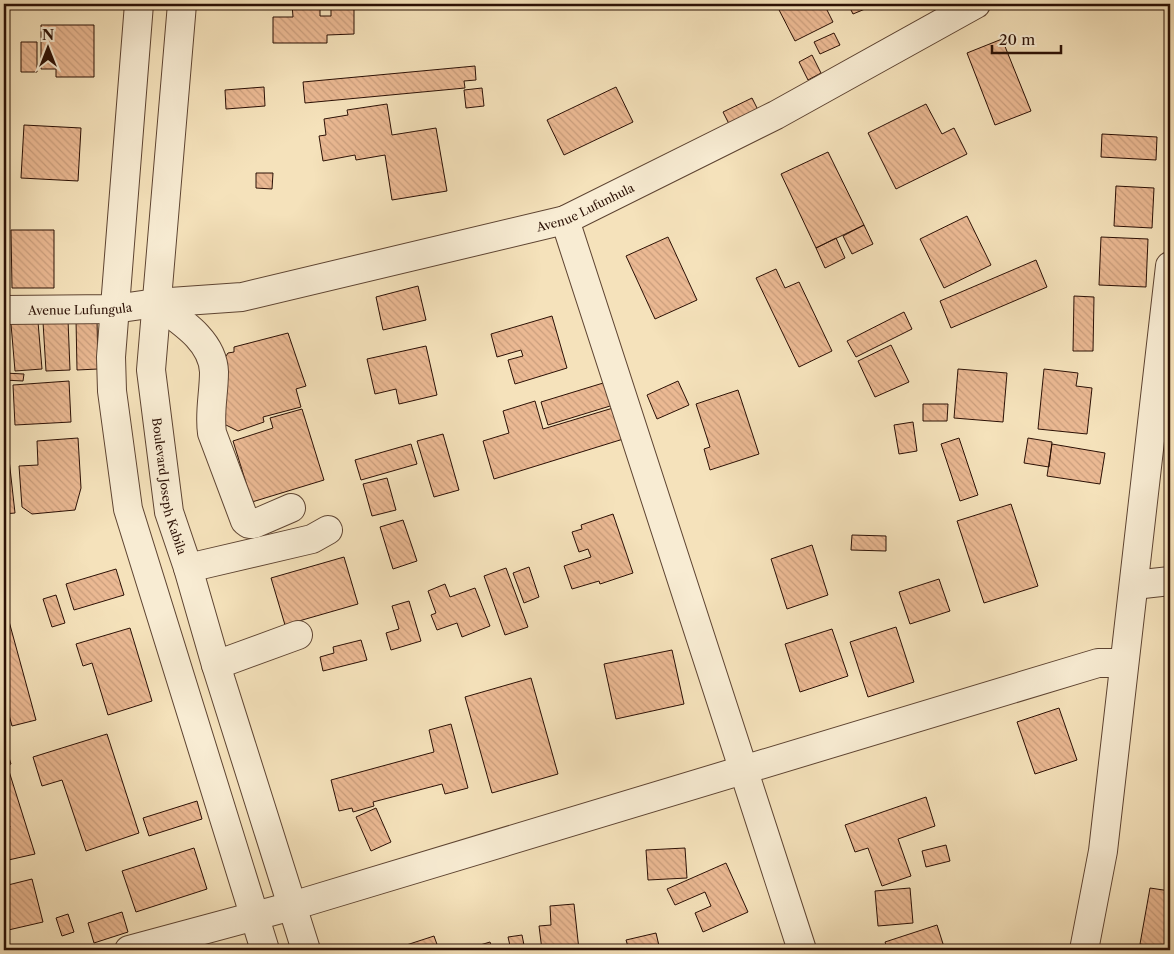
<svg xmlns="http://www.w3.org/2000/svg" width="1174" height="954" viewBox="0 0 1174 954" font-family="'Libre Caslon Text',serif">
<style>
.building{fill:url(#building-back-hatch);stroke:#2b1005;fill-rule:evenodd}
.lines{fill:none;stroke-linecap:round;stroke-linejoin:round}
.minor-casing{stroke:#5e4432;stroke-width:30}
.minor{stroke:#f8ecd3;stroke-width:28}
.labels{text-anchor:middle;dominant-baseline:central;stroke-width:4.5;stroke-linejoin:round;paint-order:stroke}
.street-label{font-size:12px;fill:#2b1005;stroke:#f8ecd3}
</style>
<defs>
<pattern id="building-back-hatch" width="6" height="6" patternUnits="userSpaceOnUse" patternTransform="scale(1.25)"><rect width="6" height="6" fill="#ebb993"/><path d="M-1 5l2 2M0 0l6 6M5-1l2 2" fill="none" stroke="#ca9e7d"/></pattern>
</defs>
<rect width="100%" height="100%" fill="#f5e2bb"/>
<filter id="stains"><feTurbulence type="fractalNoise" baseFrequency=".004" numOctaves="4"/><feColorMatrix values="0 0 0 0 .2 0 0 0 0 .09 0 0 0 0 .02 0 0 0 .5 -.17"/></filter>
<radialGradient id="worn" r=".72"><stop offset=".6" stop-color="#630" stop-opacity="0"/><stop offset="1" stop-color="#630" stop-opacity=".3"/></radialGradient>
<!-- building -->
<path class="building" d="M292,4H354V34L327,35V43H273V17H293ZM320,6H331V16H320Z
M776,4H824L833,22L795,41Z
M848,4H877L853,14Z
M41,25H94V77H56V69H41Z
M834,33L840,45L820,54L814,42Z
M1002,39L1031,111L995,125L967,53Z
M21,42H37V72H21Z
M812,55L821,73L808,80L799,62Z
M475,66L476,80L464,81L465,88L305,103L303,82Z
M264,87L265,106L226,109L225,90Z
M616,87L633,122L564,155L547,120Z
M482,88L484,106L466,108L464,90Z
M752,98L759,112L730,126L723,112Z
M387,104L392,135L436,128L447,191L392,200L385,155L356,160L355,155L323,161L319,136L326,135L324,119L348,115L347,110Z
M926,104L942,134L954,128L967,154L896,189L868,133Z
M24,125L81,128L78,181L21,178Z
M1102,134L1157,137L1156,160L1101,157Z
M828,152L864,225L816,248L781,174Z
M256,173H273L272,189L256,188Z
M1116,186L1154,188L1152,228L1114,226Z
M967,216L991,265L944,288L920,239Z
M864,225L873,244L852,254L843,236Z
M11,230H54V288H12Z
M668,237L697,300L655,319L626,256Z
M1101,237L1148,239L1146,287L1099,285Z
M836,238L845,258L825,268L816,248Z
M1036,260L1047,287L951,328L940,301Z
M776,269L785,288L799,282L832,351L799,367L756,278Z
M418,286L426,320L383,330L376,297Z
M1074,296L1094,297L1093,351H1073Z
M904,312L912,329L856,357L847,341Z
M552,316L567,368L515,384L508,360L523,356L521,350L497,357L491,334Z
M68,320L70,370L46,371L43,322Z
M76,320H97L98,369L77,370Z
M38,322L42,369L15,371L11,324Z
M288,333L306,386L296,389L301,407L263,417L264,422L238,431L222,423L224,359L228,353L234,352V347Z
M891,345L909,382L875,397L858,361Z
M426,346L437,395L399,404L396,389L375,394L367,359Z
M958,369L1007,373L1003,422L954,418Z
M1044,369L1078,373L1076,386L1092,388L1087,434L1038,429Z
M4,373L24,374L23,381L4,380Z
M613,380L620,403L548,425L541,402Z
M69,381L71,422L15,425L13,385Z
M678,381L689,405L657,419L647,395Z
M738,390L759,454L710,470L704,449L710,447L696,404Z
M535,401L543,429L623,405L633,436L494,479L483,441L509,433L503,411Z
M923,404H948L947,421H923Z
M302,409L324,480L252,502L233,441L273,428L270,418Z
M913,422L917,451L899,454L894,425Z
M443,434L459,490L434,497L417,441Z
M78,438L81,488L75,510L32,514L22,507L19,466L38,465L37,441Z
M959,438L978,495L960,501L941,444Z
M1028,438L1052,442L1049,467L1024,463Z
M411,444L417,464L361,480L355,460Z
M1052,444L1105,453L1100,484L1047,476Z
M4,450H8L15,513L4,514Z
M387,478L396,510L372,516L363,484Z
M1011,504L1038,586L984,603L957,521Z
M613,514L633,573L600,584L599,581L572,589L564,566L591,557L588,549L579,552L572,532L582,529L581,525Z
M403,520L417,561L393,569L380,527Z
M852,535L886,536V551L851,550Z
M812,545L828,595L787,609L771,559Z
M344,557L358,604L285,625L271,578Z
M529,567L539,597L524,603L513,573Z
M506,568L528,627L505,635L484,576Z
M116,569L124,595L74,610L66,584Z
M939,579L950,611L910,624L899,592Z
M445,584L450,597L475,588L490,626L462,637L457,623L437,630L431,615L436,613L428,591Z
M56,595L65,623L52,627L43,599Z
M409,601L421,641L391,650L386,633L399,629L392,606Z
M4,603L36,720L12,726L4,696Z
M896,627L914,682L868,697L850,642Z
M130,628L152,701L108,715L92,663L83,666L76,644Z
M832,629L848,676L800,692L785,644Z
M361,640L367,660L323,671L320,657L334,653L333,647Z
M672,650L684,704L616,719L604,664Z
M531,678L558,774L492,793L465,697Z
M1059,708L1077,760L1035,774L1017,722Z
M451,724L468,788L445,794L442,784L373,802L374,806L353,812L352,808L339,811L331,780L434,752L429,730Z
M107,734L139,833L86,851L62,780L42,786L33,757Z
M4,742L11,764L4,766Z
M8,768L35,854L4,861V828L10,827L4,809V769Z
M926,797L935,826L898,839L911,876L882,886L868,848L855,852L845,825Z
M197,801L202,819L149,836L143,818Z
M376,808L391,842L371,851L356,817Z
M946,845L950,861L926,867L922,851Z
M194,848L207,889L136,912L122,871Z
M685,848L687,878L648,880L646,850Z
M726,863L748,912L703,932L695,913L711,906L705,892L675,905L667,889Z
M32,879L43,922L4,931V886Z
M910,888L913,923L878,926L875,891Z
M1150,888L1170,891V949L1140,944Z
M574,904L579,950H542L539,926L551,925L550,906Z
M122,912L128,932L94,943L88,923Z
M68,914L74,932L62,936L56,918Z
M937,925L945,950H888L885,942Z
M656,933L660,950H629L626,940Z
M522,935L525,950H511L508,937Z
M434,936L439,950H391Z
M490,942L493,950H467V949Z"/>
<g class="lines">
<defs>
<g id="minor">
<path d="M139,4L111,357L112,391L128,509L265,950"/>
<path id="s1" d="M182,4L151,370L169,512L188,568L216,665L306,950"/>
<path d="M565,220L802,950"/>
<path d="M156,303C179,320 213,340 214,372C214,393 209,413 212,433L245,521L249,524H254L291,508"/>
<path id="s2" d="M4,310L114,309L156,303L242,297L565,220L776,115L976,4"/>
<path d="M188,568L312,539L328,530"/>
<path d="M1134,585L1170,581"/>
<path d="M216,665L298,635"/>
<path d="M129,950L292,906L1098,663H1124"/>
<path d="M1084,950L1103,851L1170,266"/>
</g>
</defs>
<!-- minor casing -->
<use href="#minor" class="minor-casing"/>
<!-- minor -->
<use href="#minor" class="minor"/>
</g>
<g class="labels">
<!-- street labels -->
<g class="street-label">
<text stroke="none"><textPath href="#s2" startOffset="594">Avenue Lufunhula</textPath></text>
<text stroke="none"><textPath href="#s2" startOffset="76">Avenue Lufungula</textPath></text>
<text stroke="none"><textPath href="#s1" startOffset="485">Boulevard Joseph Kabila</textPath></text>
</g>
</g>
<!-- margin -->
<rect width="1174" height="954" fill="none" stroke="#f5e2bb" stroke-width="20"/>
<rect x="5" y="5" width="1164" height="944" fill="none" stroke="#2b1005" stroke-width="2.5"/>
<rect x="10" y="10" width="1154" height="934" fill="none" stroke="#2b1005"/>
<!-- north arrow -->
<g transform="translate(48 48)" stroke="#f8ecd3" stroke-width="4" paint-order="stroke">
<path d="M0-4L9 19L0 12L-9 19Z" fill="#2b1005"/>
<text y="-8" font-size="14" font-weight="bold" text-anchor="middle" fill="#2b1005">N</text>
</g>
<!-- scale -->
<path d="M992 45v8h69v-8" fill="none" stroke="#2b1005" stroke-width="2.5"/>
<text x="999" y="45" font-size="15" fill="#2b1005" stroke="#f8ecd3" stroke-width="4" paint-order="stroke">20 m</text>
<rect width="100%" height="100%" filter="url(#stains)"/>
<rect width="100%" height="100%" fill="url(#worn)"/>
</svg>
